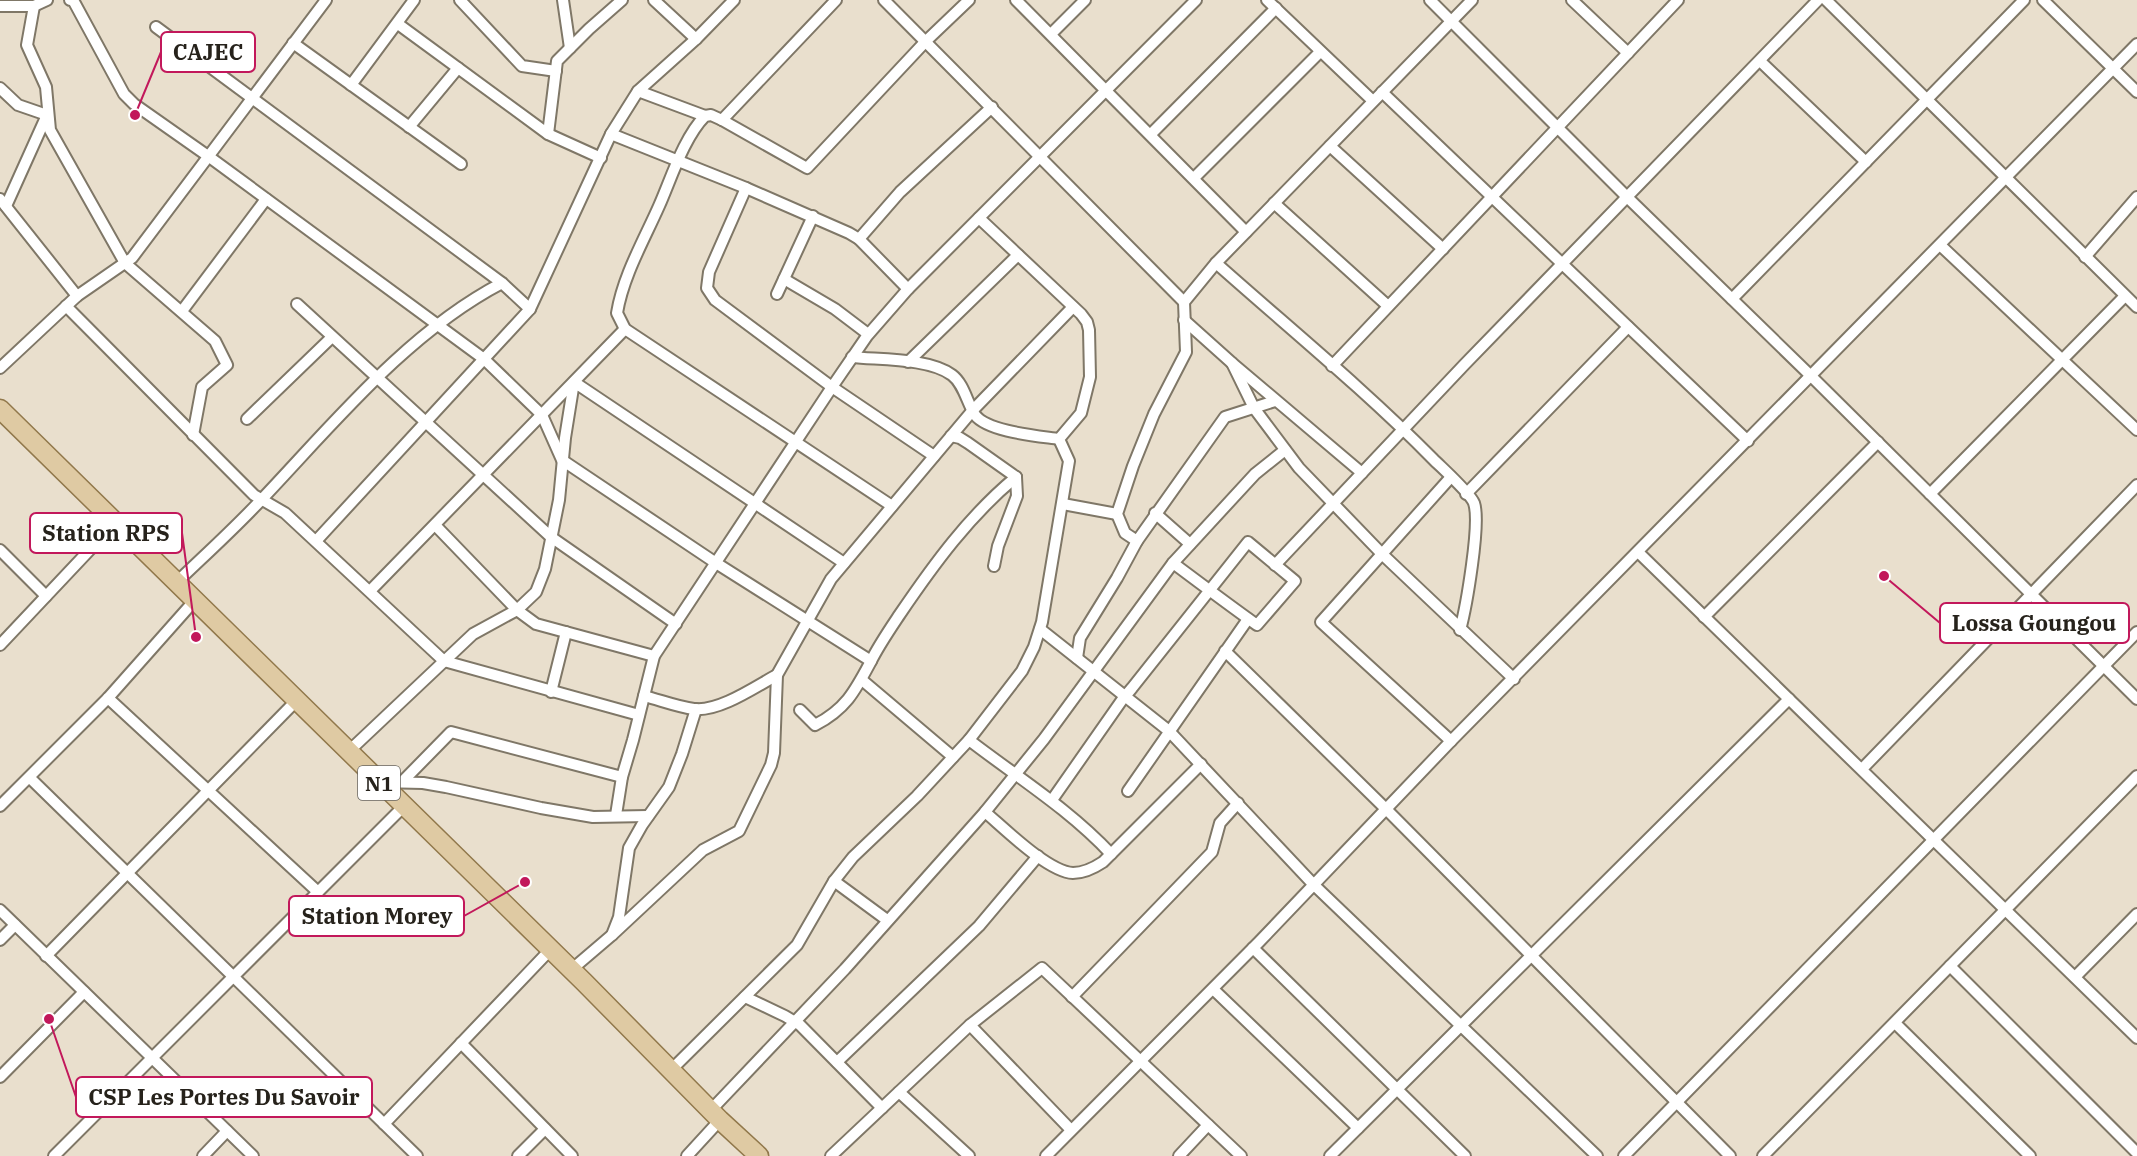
<svg xmlns="http://www.w3.org/2000/svg" width="2137" height="1156" font-family="'IBM Plex Serif',serif">
<rect width="100%" height="100%" fill="#e9dfcd"/>
<g fill="none" stroke-linecap="round" stroke-linejoin="round">
<defs>
<g id="street">
<path d="M70,0h3l51,94 10,10 74,52 276,203 58,56 20,45 154,103 155,98"/>
<path d="M460,0l62,66 34,5"/>
<path d="M563,0l7,48"/>
<path d="M654,0l42,39"/>
<path d="M884,0l300,302"/>
<path d="M1016,0l230,232"/>
<path d="M1267,0l106,101"/>
<path d="M1430,0l197,197 184,179 326,323"/>
<path d="M1572,0l56,53"/>
<path d="M1826,0l311,307"/>
<path d="M2043,0l94,92"/>
<path d="M0,6h34l13,-6"/>
<path d="M34,6l-7,39 19,42 4,43 75,133 90,78 12,24 -25,22 -9,48"/>
<path d="M398,24l150,110 53,24"/>
<path d="M156,27l346,256 28,26"/>
<path d="M1051,34l34,-34"/>
<path d="M293,43l168,121"/>
<path d="M1760,61l106,101"/>
<path d="M351,85l63,-85"/>
<path d="M0,88l18,17 29,10 -41,91"/>
<path d="M638,91l67,25"/>
<path d="M1382,92l366,349"/>
<path d="M722,120l114,-120"/>
<path d="M409,127l49,-59"/>
<path d="M548,134l9,-73 32,-32 33,-29"/>
<path d="M611,134l135,54 103,45 10,6 49,50"/>
<path d="M1151,134l125,-126"/>
<path d="M1330,146l113,103"/>
<path d="M1194,178l126,-126"/>
<path d="M746,188l-37,84 -2,16 8,12 117,87 102,69"/>
<path d="M0,199l77,97"/>
<path d="M1274,203l114,103"/>
<path d="M859,239l41,-47 92,-85"/>
<path d="M1940,245l197,185"/>
<path d="M2085,257l52,-60"/>
<path d="M1216,263c73,65 149,127 217,196 9,9 37,34 41,44 7,20 -8,105 -14,127"/>
<path d="M784,279l51,30 33,25"/>
<path d="M777,294l36,-78"/>
<path d="M1732,299l292,-299"/>
<path d="M297,304l254,233 125,87"/>
<path d="M66,306l188,189 31,18 159,148 195,54"/>
<path d="M182,311l84,-112"/>
<path d="M1184,320l48,43 130,110"/>
<path d="M852,357c28,3 77,1 100,18 12,9 15,28 23,40 13,17 64,21 84,24"/>
<path d="M908,362l110,-107"/>
<path d="M1232,363l22,45 45,60 83,86 132,125"/>
<path d="M1332,366l346,-366"/>
<path d="M0,368l77,-72 55,-38 194,-258"/>
<path d="M247,419l85,-82"/>
<path d="M951,436l9,2 8,5 48,34"/>
<path d="M1451,477l-130,145 130,119"/>
<path d="M1466,494l162,-167"/>
<path d="M1930,494l195,-198"/>
<path d="M1063,504l54,10"/>
<path d="M892,506l-267,-177 -8,-16c6,-37 27,-73 42,-107 12,-27 25,-69 46,-90l6,-1 11,5 85,48 119,-127 43,-41"/>
<path d="M1155,513l35,31"/>
<path d="M435,525l82,85 19,14 118,32"/>
<path d="M316,541l214,-232 81,-175 27,-43 58,-52 38,-39"/>
<path d="M1137,541l-12,-8 -8,-19 16,-48 21,-52 32,-62 -2,-50 32,-39 256,-263"/>
<path d="M0,550l46,46"/>
<path d="M1639,553l498,485"/>
<path d="M1275,565l189,-200 354,-365"/>
<path d="M994,566l4,-20 19,-50 -1,-19"/>
<path d="M177,582c28,-27 58,-54 85,-83 72,-76 146,-167 240,-216"/>
<path d="M370,591l255,-262"/>
<path d="M1704,617l174,-175"/>
<path d="M1040,629l129,102 145,154 283,271"/>
<path d="M0,645l115,-122"/>
<path d="M1225,651l162,159 343,346"/>
<path d="M1077,658l3,-20 37,-60 20,-37 88,-124 50,-16"/>
<path d="M862,680l91,77"/>
<path d="M551,692l15,-60"/>
<path d="M644,696c16,4 34,11 50,13 25,3 61,-22 83,-34"/>
<path d="M108,698l210,194"/>
<path d="M800,710l15,15c31,-16 40,-34 56,-64 8,-16 19,-32 29,-47 34,-50 69,-98 116,-137"/>
<path d="M969,740c48,37 100,69 142,114"/>
<path d="M348,752l125,-118 44,-24 19,-18 9,-23 14,-69 6,-62 9,-56 270,181"/>
<path d="M1862,769l275,-284"/>
<path d="M30,778l387,378"/>
<path d="M379,782l44,1 23,4 95,21 52,9 55,-1"/>
<path d="M402,782l49,-50 171,45"/>
<path d="M1128,791l120,-172"/>
<path d="M1052,800l70,-100 10,-12 116,-146 47,39 -38,44c-28,-20 -56,-41 -84,-62"/>
<path d="M0,806l108,-108 87,-98"/>
<path d="M985,812c19,16 63,60 88,61 11,0 21,-5 30,-11l98,-98"/>
<path d="M616,815l6,-38 11,-37 21,-84 178,-269 35,-51 41,-47 288,-289"/>
<path d="M834,881l53,39"/>
<path d="M0,910l253,246"/>
<path d="M612,935l91,-85 36,-19 32,-66 3,-12 3,-78 54,-96 142,-169 100,-103"/>
<path d="M0,940l15,-15"/>
<path d="M1253,948l212,208"/>
<path d="M46,956l250,-255"/>
<path d="M1950,966l187,187"/>
<path d="M571,970l41,-35 7,-18 10,-69 13,-23 27,-38 13,-33 14,-45"/>
<path d="M2075,977l62,-63"/>
<path d="M1213,989l145,139"/>
<path d="M745,997l40,19 15,9 82,83"/>
<path d="M1072,997l140,-145 8,-29 18,-20"/>
<path d="M1895,1023l135,133"/>
<path d="M970,1025l101,105"/>
<path d="M461,1043l111,113"/>
<path d="M837,1062l142,-136 59,-70"/>
<path d="M671,1070l126,-125 37,-64 19,-24 64,-61 52,-56 53,-69 12,-24 8,-25 27,-161 -10,-22 22,-26 9,-36 -1,-47 -2,-8 -6,-8 -102,-96"/>
<path d="M0,1077l84,-85"/>
<path d="M899,1092l70,64"/>
<path d="M711,1110l134,-141 140,-157 59,-73 129,-176 82,-89 30,-24"/>
<path d="M384,1124l166,-174"/>
<path d="M54,1156l350,-350"/>
<path d="M203,1156l24,-25"/>
<path d="M518,1156l27,-27"/>
<path d="M687,1156l33,-36"/>
<path d="M831,1156l139,-131 72,-57 199,188"/>
<path d="M1046,1156l213,-214 192,-201 686,-697"/>
<path d="M1179,1156l29,-31"/>
<path d="M1330,1156l459,-457"/>
<path d="M1624,1156l513,-524"/>
<path d="M1763,1156l374,-380"/>
</g>
<path id="primary" d="M0,409l584,573 136,138 39,36"/>
</defs>
<!-- street casing -->
<use href="#street" stroke="#7f7767" stroke-width="14"/>
<!-- primary casing -->
<use href="#primary" stroke="#91784b" stroke-width="21"/>
<!-- street -->
<use href="#street" stroke="#fff" stroke-width="10"/>
<!-- primary -->
<use href="#primary" stroke="#dfcaa3" stroke-width="18"/>
</g>
<g text-anchor="middle" dominant-baseline="central" stroke-width="4.5" stroke-linejoin="round" paint-order="stroke">
<!-- shield labels -->
<rect fill="#fff" stroke="#67645f" stroke-width="1.5" x="358" y="766" width="42" height="34" rx="4.5"/>
<g font-size="20" font-weight="bold" fill="#26221b">
<text x="379" y="783">N1</text>
</g>
</g>
<!-- callouts -->
<path fill="none" stroke="#c2185b" stroke-width="2" d="M135 115L161 52M196 637L182 533M1884 576L1940 623M525 882L464 916M49 1019L76 1097"/>
<g fill="#c2185b" stroke="#fff" stroke-width="2">
<circle cx="135" cy="115" r="6"/>
<circle cx="196" cy="637" r="6"/>
<circle cx="1884" cy="576" r="6"/>
<circle cx="525" cy="882" r="6"/>
<circle cx="49" cy="1019" r="6"/>
</g>
<g fill="#fff" stroke="#c2185b" stroke-width="2">
<rect x="161" y="32" width="94" height="40" rx="6"/>
<rect x="30" y="513" width="152" height="40" rx="6"/>
<rect x="1940" y="603" width="189" height="40" rx="6"/>
<rect x="289" y="896" width="175" height="40" rx="6"/>
<rect x="76" y="1077" width="296" height="40" rx="6"/>
</g>
<g font-size="22" text-anchor="middle" font-weight="bold" fill="#26221b">
<text x="208" y="60">CAJEC</text>
<text x="106" y="541">Station RPS</text>
<text x="2034" y="631">Lossa Goungou</text>
<text x="377" y="924">Station Morey</text>
<text x="224" y="1105">CSP Les Portes Du Savoir</text>
</g>
</svg>
